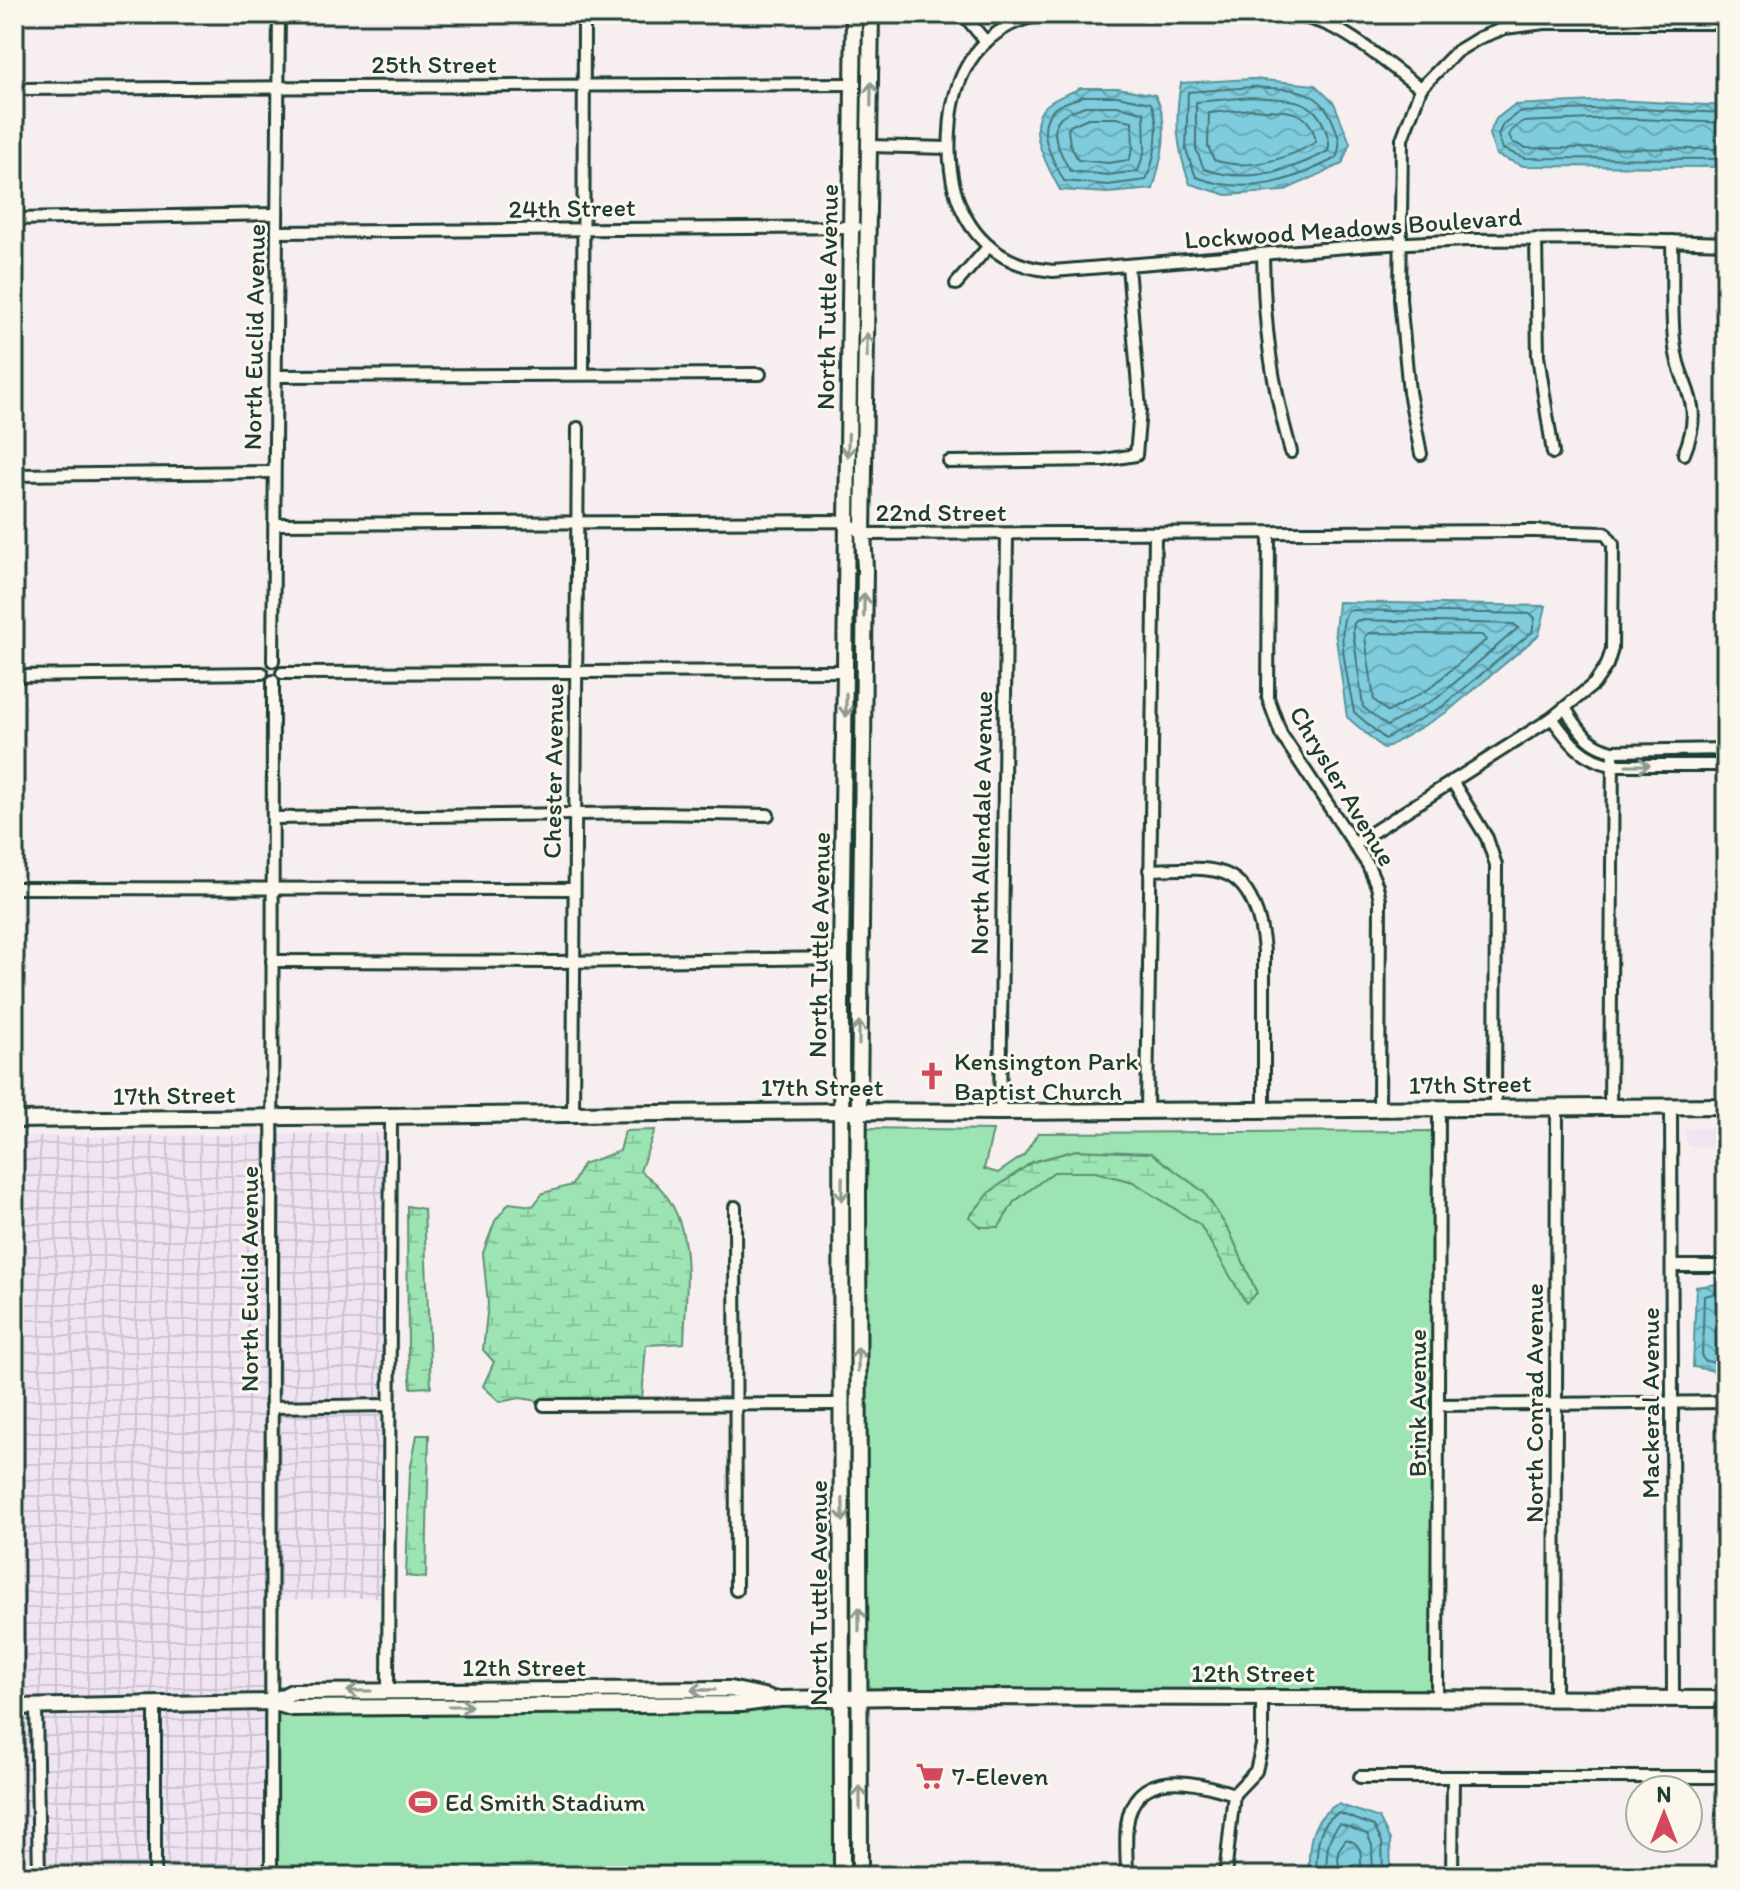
<svg xmlns="http://www.w3.org/2000/svg" width="1740" height="1890" font-family="Itim,sans-serif">
<defs>
<pattern id="industrial-grid" width="8" height="8" patternUnits="userSpaceOnUse" patternTransform="scale(2)"><rect width="8" height="8" fill="#f0e4f3"/><path d="M0 4h8M4 0v8" fill="none" stroke="#cdc4d1"/></pattern>
<pattern id="wetland-marsh" width="20" height="14" patternUnits="userSpaceOnUse" patternTransform="scale(2)"><rect width="20" height="14" fill="#9ce4b3"/><path d="M1 5h8M5 5V1M11 12h8M15 12V8" fill="none" stroke="#86c49b"/></pattern>
<pattern id="water-waves" width="16" height="10" patternUnits="userSpaceOnUse" patternTransform="scale(2)"><rect width="16" height="10" fill="#7eccdd"/><path d="M0 5q4-4 8 0t8 0" fill="none" stroke="#67a7b4"/></pattern>
</defs>
<rect width="100%" height="100%" fill="#f6eeef"/>
<filter id="ink" filterUnits="userSpaceOnUse"><feTurbulence type="fractalNoise" baseFrequency=".0125" numOctaves="2"/><feDisplacementMap in="SourceGraphic" scale="16" xChannelSelector="R" yChannelSelector="G"/><feConvolveMatrix kernelMatrix="1 2 1 2 8 2 1 2 1" color-interpolation-filters="sRGB"/></filter>
<g filter="url(#ink)">
<!-- built -->
<path fill="#f0e4f3" d="M1726,1128v20l-38,-2 -5,-17z"/>
<!-- industrial -->
<g fill="url(#industrial-grid)">
<path d="M14,997h9l1,101h-10z"/>
<path d="M386,1133l-2,266 -108,2v-267z"/>
<path d="M266,1135v562l-252,5v-565z"/>
<path d="M384,1411l-1,186 -107,3v-188z"/>
<path d="M266,1708v168h-106v-165z"/>
<path d="M150,1711v165h-106l-3,-164z"/>
<path d="M14,1713h17l3,163h-20z"/>
</g>
<!-- wetland -->
<g fill="url(#wetland-marsh)" stroke="#5e9074" stroke-width="2">
<path d="M655,1130l-15,41c60,38 46,111 44,172l-38,2 -4,54 -103,2 -19,-3 -20,4 -17,-16 11,-24 -11,-12 5,-46 -5,-51 12,-32 14,-18 24,3 10,-13 29,-8 11,-21 37,-13 5,-20z"/>
<path d="M1076,1150l75,3 53,39 26,40 27,61 -11,11 -46,-79 -67,-43 -38,-10h-41l-40,30 -15,25h-18l-12,-10 22,-26 41,-29z"/>
<path d="M407,1206l17,3 7,178 -20,1 -3,-36z"/>
<path d="M417,1435h12l-3,143 -20,-2 4,-105z"/>
</g>
<!-- park -->
<g fill="#9ce4b3" stroke="#5e9074" stroke-width="2" fill-rule="evenodd">
<path d="M864,1128l129,2 -9,39 14,4 26,-18 14,-22 396,-2 -2,561h-567zM1076,1150l75,3 53,39 26,40 27,61 -11,10 -46,-78 -67,-43 -38,-10h-41l-40,30 -15,25h-18l-12,-10 22,-26 41,-29z"/>
<path d="M836,1704l-1,172h-557l-2,-167z"/>
</g>
<!-- water -->
<g fill="url(#water-waves)" stroke="#589399" stroke-width="2">
<path d="M1252,79l63,6 19,18 16,40 -8,21 -59,27 -56,4 -37,-11c-13,-35 -16,-63 -9,-101z"/>
<path d="M1081,88h37l37,7c16,29 7,63 -2,94l-45,4 -48,-3c-12,-23 -40,-69 -9,-88 9,-6 20,-9 30,-14z"/>
<path d="M1615,100l111,6v61l-203,-1 -27,-11 -7,-21 7,-15 18,-14z"/>
<path d="M1338,602l208,4 -7,29 -92,77 -63,37 -37,-32 -12,-86z"/>
<path d="M1726,1283v90l-33,-6 3,-80z"/>
<path d="M1338,1804l41,14 11,22 1,36h-82c-1,-29 0,-57 29,-72z"/>
</g>
<g fill="none" stroke-linecap="round" stroke-linejoin="round">
<!-- shore -->
<g stroke="#457678" stroke-width="2">
<path d="M1252,87c35,3 66,-3 81,35 6,15 9,21 3,36 -46,24 -89,38 -140,19l-10,-27 2,-58z"/>
<path d="M1083,96h34l34,7c11,22 4,56 -5,77l-38,5 -44,-4c-10,-19 -31,-52 -10,-72 6,-6 21,-9 29,-13z"/>
<path d="M1251,97c30,3 60,-3 73,29 3,9 7,15 4,25 -39,21 -81,33 -124,18l-8,-20v-47z"/>
<path d="M1085,106h32l27,6 1,38 -7,21 -30,4 -38,-4c-7,-14 -24,-40 -9,-54 5,-5 17,-8 24,-11z"/>
<path d="M1251,109c31,3 59,-4 65,33 -30,18 -69,29 -102,18l-6,-14 1,-33z"/>
<path d="M1726,113l-111,-5 -96,4 -16,12 -5,11 5,14 22,9 201,1"/>
<path d="M1088,118h28l16,3 1,27 -4,12 -21,3 -30,-3 -8,-16 -2,-14 2,-4z"/>
<path d="M1726,123l-111,-5 -93,4 -11,9 -2,4 3,7 14,6 200,1"/>
<path d="M1348,610l183,4 4,4 -3,14 -89,74 -58,33 -31,-27c-4,-24 -20,-83 -6,-102z"/>
<path d="M1358,620l156,4 4,4 -81,70 -50,28 -24,-19 -10,-76 1,-8z"/>
<path d="M1369,633l113,2 4,5 -56,48 -42,24 -14,-12 -9,-63z"/>
<path d="M1726,1291l-22,5 -2,61 3,4 21,3"/>
<path d="M1316,1876c1,-22 -1,-53 23,-63l35,13 8,16 1,34"/>
<path d="M1326,1876c1,-19 -1,-38 14,-52l27,10 5,11 1,31"/>
<path d="M1339,1876l-1,-25 8,-12c20,6 14,19 15,37"/>
</g>
<defs>
<g id="street">
<path d="M963,14l23,28"/>
<path d="M1149,14c-41,0 -102,-8 -139,11 -42,22 -58,62 -60,106 -5,71 25,133 103,140l318,-26 96,-5 135,-1 124,4"/>
<path d="M1278,14c63,2 95,42 143,74"/>
<path d="M14,89l840,-5"/>
<path d="M869,146l80,2"/>
<path d="M14,219l263,-5"/>
<path d="M278,232l578,-5"/>
<path d="M1536,239l2,117 15,97"/>
<path d="M1672,241c1,33 -1,67 2,99 4,49 33,58 10,114"/>
<path d="M1263,254c1,74 8,126 28,198"/>
<path d="M956,284l33,-38"/>
<path d="M583,373l1,-359"/>
<path d="M276,376l484,-2"/>
<path d="M1421,454l-12,-62 -9,-93 2,-160 19,-51 35,-36 23,-14 26,-10 40,-5h181"/>
<path d="M949,462l155,-2 32,-5 4,-45 -12,-144"/>
<path d="M14,475l260,-3"/>
<path d="M275,524l571,-3 17,13 672,-3 70,2 8,11 -1,105 -5,16 -13,19 -42,34 -198,126"/>
<path d="M1269,534l-1,164 13,36 87,131 9,21 3,14 -1,210"/>
<path d="M273,661l6,-647"/>
<path d="M282,673l564,-2"/>
<path d="M14,676l248,-3"/>
<path d="M1565,708c14,21 22,37 48,43l113,-2"/>
<path d="M1552,718c17,24 31,42 61,47h113"/>
<path d="M1452,781l35,57 9,27 -1,243"/>
<path d="M273,818l376,-5 119,2"/>
<path d="M1149,870c23,0 50,-4 71,2 32,8 42,51 44,79v159"/>
<path d="M14,888l560,1"/>
<path d="M272,961l284,1 285,-4"/>
<path d="M1610,1107l3,-356"/>
<path d="M1671,1107l2,591"/>
<path d="M1147,1111l8,-577"/>
<path d="M1000,1112l7,-577"/>
<path d="M573,1114l5,-686"/>
<path d="M735,1207l1,383"/>
<path d="M1673,1266h53"/>
<path d="M544,1405l297,-1"/>
<path d="M1439,1405l287,-3"/>
<path d="M271,1407l118,-2"/>
<path d="M388,1691l3,-575"/>
<path d="M1437,1698l2,-589"/>
<path d="M1555,1698l2,-590"/>
<path d="M155,1705v171"/>
<path d="M36,1707l3,169"/>
<path d="M1360,1777h366"/>
<path d="M271,1876l2,-1195"/>
<path d="M1127,1876c0,-16 -2,-34 0,-51 7,-59 68,-44 107,-31"/>
<path d="M1225,1876l9,-82 22,-23 6,-26v-49"/>
<path d="M1452,1876l1,-99"/>
</g>
<g id="secondary">
<path d="M14,1120l828,-9 158,1 726,-6"/>
<path d="M271,1702l21,-10 438,-3 38,8"/>
<path d="M14,1707l257,-5 21,6 450,-4 38,-5 118,-2 828,2"/>
<path d="M842,1876l-1,-918 13,-944"/>
<path d="M860,1876l-2,-683 7,-625 -2,-34 8,-520"/>
</g>
</defs>
<!-- street casing -->
<use href="#street" stroke="#1f3d34" stroke-width="16"/>
<!-- secondary casing -->
<use href="#secondary" stroke="#1f3d34" stroke-width="20"/>
<!-- street -->
<use href="#street" stroke="#fbf7ec" stroke-width="10"/>
<!-- secondary -->
<use href="#secondary" stroke="#fbf7ec" stroke-width="14"/>
</g>
<!-- one-way arrows -->
<defs><path id="oneway-shaft" d="M-6 0H5M1.5-3L5.5 0L1.5 3" fill="none" stroke-width="1.6" stroke-linecap="round" stroke-linejoin="round" transform="scale(2)"/></defs>
<g stroke="#8d9a90">
<use href="#oneway-shaft" transform="translate(871 94) rotate(-89)"/>
<use href="#oneway-shaft" transform="translate(867 345) rotate(-90)"/>
<use href="#oneway-shaft" transform="translate(848 445) rotate(92)"/>
<use href="#oneway-shaft" transform="translate(864 605) rotate(-89)"/>
<use href="#oneway-shaft" transform="translate(846 705) rotate(90)"/>
<use href="#oneway-shaft" transform="translate(1638 765)"/>
<use href="#oneway-shaft" transform="translate(859 1033) rotate(-90)"/>
<use href="#oneway-shaft" transform="translate(842 1189) rotate(91)"/>
<use href="#oneway-shaft" transform="translate(858 1359) rotate(-90)"/>
<use href="#oneway-shaft" transform="translate(843 1510) rotate(89)"/>
<use href="#oneway-shaft" transform="translate(859 1619) rotate(-90)"/>
<use href="#oneway-shaft" transform="translate(703 1690) rotate(179)"/>
<use href="#oneway-shaft" transform="translate(359 1691) rotate(180)"/>
<use href="#oneway-shaft" transform="translate(460 1706)"/>
<use href="#oneway-shaft" transform="translate(860 1798) rotate(-90)"/>
</g>
</g>
<!-- icons -->
<defs>
<symbol id="church-bare" viewBox="-9 -9 18 18"><path d="M-1.2-6h2.4v3.5h3.3v2.4h-3.3V6h-2.4V-.1h-3.3v-2.4h3.3Z" fill="#d1495b" stroke="#fbf7ec" stroke-width="2.5" paint-order="stroke"/></symbol>
<symbol id="supermarket-bare" viewBox="-9 -9 18 18"><path d="M-6-5.5h2.5l.6 2H6L4.5 2H-2.5L-4.4-4H-6ZM-1.5 3.2a1.3 1.3 0 1 0 .1 0ZM3 3.2a1.3 1.3 0 1 0 .1 0Z" fill="#d1495b" stroke="#fbf7ec" stroke-width="2.5" paint-order="stroke"/></symbol>
<symbol id="stadium-bare" viewBox="-9 -9 18 18"><path d="M0-5a6.5 5 0 1 0 0 10a6.5 5 0 1 0 0-10ZM-3.5-1.8h7v3.6h-7Z" fill="#d1495b" stroke="#fbf7ec" stroke-width="2.5" paint-order="stroke"/></symbol>
</defs>
<g fill-rule="evenodd">
<use href="#church-bare" x="912" y="1056" width="40" height="40"/>
<use href="#supermarket-bare" x="910" y="1756" width="40" height="40"/>
<use href="#stadium-bare" x="403" y="1782" width="40" height="40"/>
</g>
<g text-anchor="middle" dominant-baseline="central" stroke-width="6" stroke-linejoin="round" paint-order="stroke">
<!-- street labels -->
<g font-size="26" fill="#1f3d34" stroke="#fbf7ec">
<text x="434" y="64">25th Street</text>
<text transform="translate(572 208) rotate(-1)">24th Street</text>
<text transform="translate(1353 228) rotate(-4)">Lockwood Meadows Boulevard</text>
<text transform="translate(827 297) rotate(-89)">North Tuttle Avenue</text>
<text transform="translate(254 337) rotate(-89)">North Euclid Avenue</text>
<text x="941" y="512">22nd Street</text>
<text transform="translate(553 771) rotate(-89)">Chester Avenue</text>
<text transform="translate(1343 786) rotate(59)">Chrysler Avenue</text>
<text transform="translate(981 823) rotate(-89)">North Allendale Avenue</text>
<text transform="translate(819 945) rotate(-89)">North Tuttle Avenue</text>
<text transform="translate(1470 1084) rotate(-1)">17th Street</text>
<text x="822" y="1087">17th Street</text>
<text transform="translate(174 1095) rotate(-1)">17th Street</text>
<text transform="translate(249 1279) rotate(-90)">North Euclid Avenue</text>
<text transform="translate(1417 1403) rotate(-90)">Brink Avenue</text>
<text transform="translate(1534 1403) rotate(-90)">North Conrad Avenue</text>
<text transform="translate(1650 1403) rotate(-90)">Mackeral Avenue</text>
<text transform="translate(818 1593) rotate(-90)">North Tuttle Avenue</text>
<text x="524" y="1667">12th Street</text>
<text x="1253" y="1673">12th Street</text>
</g>
<!-- poi labels -->
<g font-size="26" fill="#1f3d34" stroke="#fbf7ec" text-anchor="start">
<text x="954" y="1061">Kensington Park<tspan x="954" dy="30">Baptist Church</tspan></text>
<text x="952" y="1776">7-Eleven</text>
<text x="445" y="1802">Ed Smith Stadium</text>
</g>
</g>
<!-- margin -->
<rect width="1740" height="1890" fill="none" stroke="#fbf7ec" stroke-width="48"/>
<rect x="24" y="24" width="1692" height="1842" fill="none" stroke="#1f3d34" stroke-width="3" filter="url(#ink)"/>
<!-- north arrow -->
<g transform="translate(1664 1814)"><circle r="38" fill="#fbf7ec" stroke="#a3ada2" stroke-width="2"/>
<path d="M0-6L14 30L0 20L-14 30Z" fill="#d1495b"/>
<text y="-12" font-size="22" font-weight="bold" text-anchor="middle" fill="#1f3d34">N</text>
</g>
</svg>
